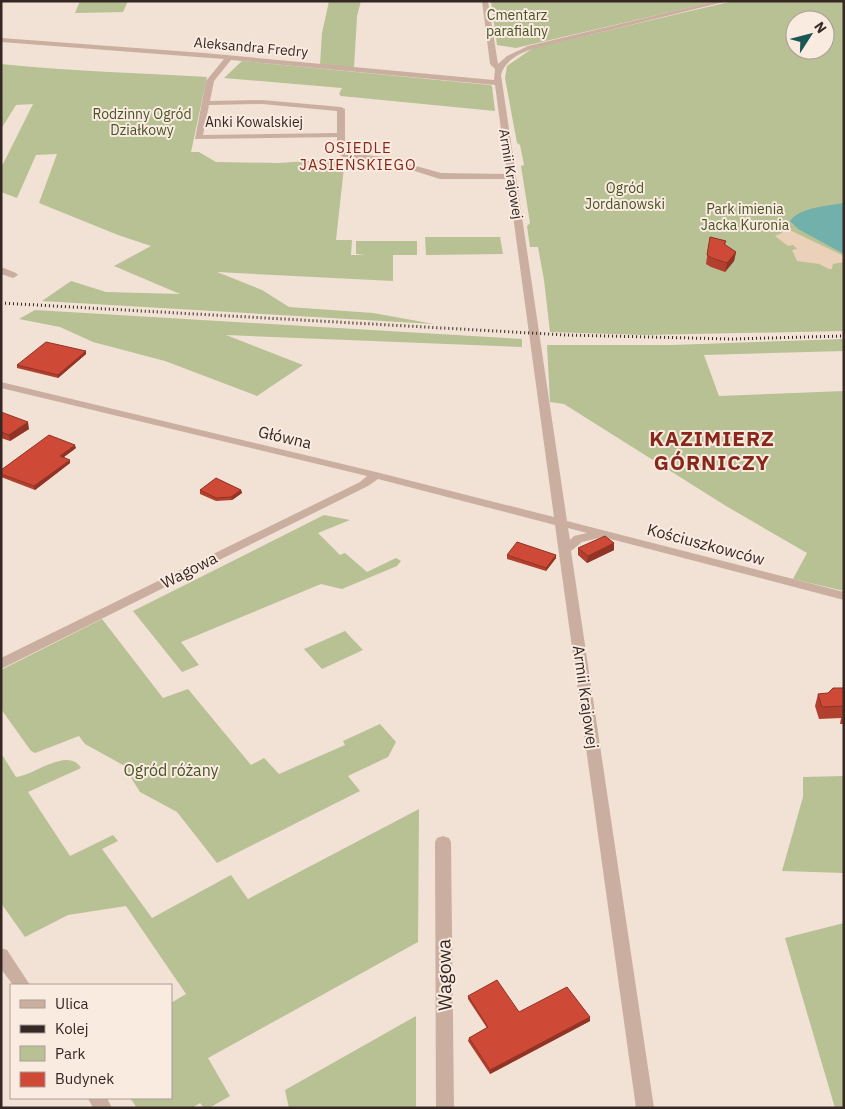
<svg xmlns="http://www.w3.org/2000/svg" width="845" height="1109" font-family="'IBM Plex Sans',sans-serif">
<rect width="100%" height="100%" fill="#f2e1d5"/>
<!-- green -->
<g fill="#b7c194" fill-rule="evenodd">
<path d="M80,1h48l-5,11 -48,1z"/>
<path d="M329,1h32l-4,15 -3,52 -34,-3 2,-32z"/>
<path d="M491,1h226l-201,47 -19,-3z"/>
<path d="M733,1h111v330l-200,4 -94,-3 -6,-52 -6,-33h-8l-3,-21 3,-3 -9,-57 3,-1 -4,-20 -3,-2 -12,-65 2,-12 26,-18zM795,20h30v30h-30z"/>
<path d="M242,61l248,24 2,1 3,25 -154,-15 -2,-2 3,-6 -118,-10z"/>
<path d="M1,64c69,7 137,9 206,13l-16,75h8l17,10 63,1 42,-3 17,-3 7,1 -9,82h16l-1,15h14l-9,-1v-13h61v14h-24v26l-176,-9 45,18 27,17 84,6 61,11 -392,-23 29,-20 35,11 74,2 -66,-28 37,-20 -33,-11 -79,-32 18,-49 -21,1 -19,43 -16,-6v-24l32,-64 -17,1 -15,24z"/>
<path d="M425,237h75l3,17 -77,1z"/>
<path d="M35,310l487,29v8l-296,-12 77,30 -46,31 -92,-35 -72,-19 -33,-15 -41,-8z"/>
<path d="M844,339v12l-140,4 15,41 125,-5v200l-51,-12 14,-26 -81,-47 -162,-102 -14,-2 -3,-57h125z"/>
<path d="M324,515l26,5 -32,13 22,22 5,-2 22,19 29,-14 5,3 -4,5 -55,23 -21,-5 -140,58 18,23 -17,7 -49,-61z"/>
<path d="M102,619l61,79 25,-9 63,76 13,-7 15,16 66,-29 -2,-4 37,-17 16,18 -8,15 -40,19 12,15 -143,72 -40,-51 -37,-20 -17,-27 -38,-21 -6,-8 -44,17 -4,-2 -30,-42v-39z"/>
<path d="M345,631l18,19 -41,19 -18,-20z"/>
<path d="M1,753l15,24c17,-1 52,-31 65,-9l-53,24 42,64 43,-21 5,6 -16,8 50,69 79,-43 17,24 171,-90 -1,133 -210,116 22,38 -21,12h-5l-4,-5 -8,5h-55l-7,-10h41v-95l15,-9 -60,-88 -58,9 -43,22 -24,-34z"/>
<path d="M844,776v97l-62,-2 21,-74v-20z"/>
<path d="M844,923v185h-9l-50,-170z"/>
<path d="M416,1016v92h-127l-4,-18z"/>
</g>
<!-- plaza -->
<path fill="#ebd0ba" d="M775,223l69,33v6l-11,2 -1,5h-3l-10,-5 -22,-3 -5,-11 5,-1 -4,-4 -5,1 -13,-10 7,-3 1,-3z"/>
<!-- water -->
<path fill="#72b0ac" d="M844,203v51l-46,-25 -8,-8c10,-14 38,-15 54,-18z"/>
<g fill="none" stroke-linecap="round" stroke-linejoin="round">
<!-- minor -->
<g fill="#caafa1" fill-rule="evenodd">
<path d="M482,1h6l10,63 9,-8 21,-10 188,-45h12l-196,48c-13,5 -27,11 -31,26l66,446 277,71v8l-241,-63 -21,5 -11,9 83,557h-18l-81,-583 -177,-46 -10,7 -367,183v-11l359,-176 7,-6 -366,-88v-6l375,90 178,45 -46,-338h-68l-57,-18 -40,-4 -6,-4v-16l-142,2 11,-58 18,-22 -223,-17v-4l203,15 290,27 1,-11 -5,-5zM231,60l264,25 12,89 -66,-1 -57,-16 -39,-4v-44l-4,-2 -79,-7 -52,1 4,-20zM262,104l75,7v22l-134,2 6,-30zM568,528l19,5 -13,3 -4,4z"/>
<path d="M1,267l15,6 2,2 -5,3 -12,-4z"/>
<path d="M443,836l6,2 2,4 3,266h-18l-1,-266 2,-4z"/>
<path d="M1,948l6,2 23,35h-17l-12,-16z"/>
<path d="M88,1098h19l5,10h-19z"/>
</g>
<!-- rail -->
<path stroke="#342724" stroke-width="3" stroke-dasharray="1 3" stroke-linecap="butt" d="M1,303l565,32 166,4 112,-3"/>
</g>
<!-- wall -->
<g fill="#b1402f">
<path d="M710,237l16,4 -1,4 11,7 -2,9 -9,11 -14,-5 -5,-3z"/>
<path d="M86,351v3l-28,24 -41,-10v-3z"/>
<path d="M1,412l28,17 -19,12 -9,-3z"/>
<path d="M76,448l-12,9 6,6 -35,27 -34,-13v-7z"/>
<path d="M200,490h41l1,3 -10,7 -16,1 -16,-7z"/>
<path d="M614,543v7l-27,13 -9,-8v-7z"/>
<path d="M507,555l49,3 -10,13 -39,-12z"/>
<path d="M844,688v36h-4l1,-6 -22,1 -4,-13 3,-12 10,-1z"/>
<path d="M468,996l51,16 71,5v4l-100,53 -22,-33 1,-3 18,-10 -19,-29z"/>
</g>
<!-- shaded-wall -->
<g fill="#903426">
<path d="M736,252l-2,9 -9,11 2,-9z"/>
<path d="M86,351v3l-28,24v-3z"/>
<path d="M28,422l1,7 -19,12 -1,-6z"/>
<path d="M75,445l1,3 -15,11 -1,-3z"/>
<path d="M70,460v3l-35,27 -1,-4z"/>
<path d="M241,490l1,3 -10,7 -1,-3z"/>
<path d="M614,543v7l-27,13 1,-7z"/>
<path d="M556,555v3l-10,13v-3z"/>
<path d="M590,1017v4l-100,53v-4z"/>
</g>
<!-- building -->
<g fill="#ce4a37" stroke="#903426">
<path d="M710,237l16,4 -2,3 12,8 -9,11 -15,-5 -5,-3z"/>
<path d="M46,342l40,9 -28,24 -41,-10z"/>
<path d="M1,412l27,10 -19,13 -8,-3z"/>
<path d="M49,435l26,10 -15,11 10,4 -36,26 -33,-12v-4z"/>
<path d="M216,478l25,12 -10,7 -15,1 -16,-8z"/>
<path d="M605,536l9,7 -26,13 -10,-8z"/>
<path d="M517,542l39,13 -10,13 -39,-13z"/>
<path d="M833,688h11v18l-22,1 -4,-13 10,-1z"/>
<path d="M497,980l22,32 48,-25 23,30 -100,53 -21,-32 19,-11 -20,-31z"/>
</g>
<g text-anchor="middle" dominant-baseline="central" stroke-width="4" stroke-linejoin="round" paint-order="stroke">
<!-- far-park labels -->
<g font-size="14" fill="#485326" stroke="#faebe1">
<text x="517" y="15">Cmentarz<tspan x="517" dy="16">parafialny</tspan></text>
<text x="142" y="114">Rodzinny Ogród<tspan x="142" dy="16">Działkowy</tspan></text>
<text x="625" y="188">Ogród<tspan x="625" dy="16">Jordanowski</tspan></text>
<text x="745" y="209">Park imienia<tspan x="745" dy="16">Jacka Kuronia</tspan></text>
</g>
<!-- far-street labels -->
<g font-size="14" fill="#342724" stroke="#faebe1">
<text transform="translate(251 47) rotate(5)">Aleksandra Fredry</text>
<text x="254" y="122">Anki Kowalskiej</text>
<text transform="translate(511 174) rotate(81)">Armii Krajowej</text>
</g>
<!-- far-neighbourhood labels -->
<g font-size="15" letter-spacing="1" fill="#872619" stroke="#faebe1">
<text x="358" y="147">OSIEDLE<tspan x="358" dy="17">JASIEŃSKIEGO</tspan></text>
</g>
<!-- street labels -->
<g font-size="16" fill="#342724" stroke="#faebe1">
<text transform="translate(285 437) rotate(13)">Główna</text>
<text transform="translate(706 544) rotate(15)">Kościuszkowców</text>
<text transform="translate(189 570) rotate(-27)">Wagowa</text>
<text transform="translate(586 697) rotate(82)">Armii Krajowej</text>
</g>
<!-- park labels -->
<g font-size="16" fill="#485326" stroke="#faebe1">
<text x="171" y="770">Ogród różany</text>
</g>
<!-- near-street labels -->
<g font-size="19" fill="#342724" stroke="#faebe1">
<text transform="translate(444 975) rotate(-91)">Wagowa</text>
</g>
<!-- district labels -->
<g font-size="21" font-weight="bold" letter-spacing="1" fill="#872619" stroke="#faebe1">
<text x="712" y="438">KAZIMIERZ<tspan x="712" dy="24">GÓRNICZY</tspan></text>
</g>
</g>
<!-- border -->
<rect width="845" height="1109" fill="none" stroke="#342724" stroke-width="5"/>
<!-- legend -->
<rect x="10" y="984" width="162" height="115" fill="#faebe1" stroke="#ab9d95"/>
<rect x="20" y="1000" width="25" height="8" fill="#caafa1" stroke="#ab9d95"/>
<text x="55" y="1009" font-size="15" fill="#342724">Ulica</text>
<rect x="20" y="1025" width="25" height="8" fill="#342724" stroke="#ab9d95"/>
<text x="55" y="1034" font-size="15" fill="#342724">Kolej</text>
<rect x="20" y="1046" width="25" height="15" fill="#b7c194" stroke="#ab9d95"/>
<text x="55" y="1059" font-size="15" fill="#342724">Park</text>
<rect x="20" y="1072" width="25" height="15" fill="#ce4a37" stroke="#ab9d95"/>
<text x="55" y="1084" font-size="15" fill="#342724">Budynek</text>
<!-- north arrow -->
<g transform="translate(810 35) rotate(54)"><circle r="24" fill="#faebe1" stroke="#ab9d95"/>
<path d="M0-4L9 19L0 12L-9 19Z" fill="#185754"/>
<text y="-8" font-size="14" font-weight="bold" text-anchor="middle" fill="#342724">N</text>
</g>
</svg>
